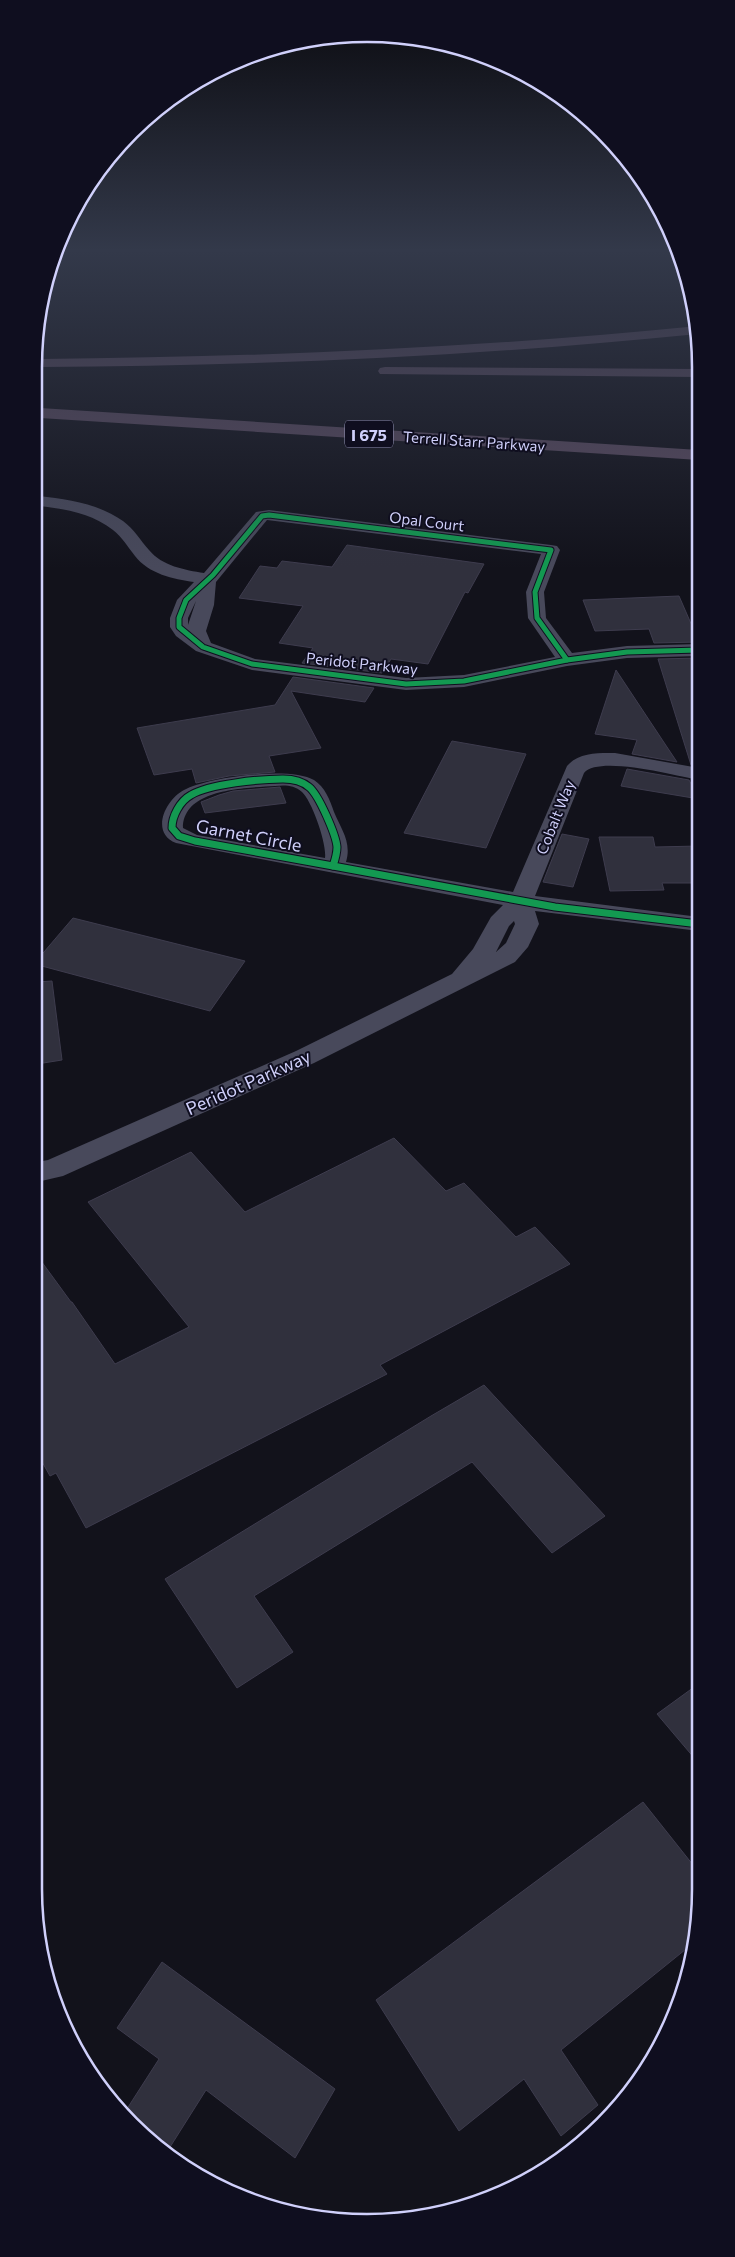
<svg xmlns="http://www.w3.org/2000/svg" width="735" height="2257" font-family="Commissioner,sans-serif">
<rect width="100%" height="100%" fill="#12121b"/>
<!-- building -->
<g fill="#30303d" stroke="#3e3c4e">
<path d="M347,545l137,19 -16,29 -3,-1 -37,72 -37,-5 -9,14 -80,-10 11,-15 -34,-5 24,-37 -64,-8 21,-32 17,2 5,-7 50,6z"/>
<path d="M679,596l20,46 -45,1 -5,-14 -54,2 -12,-31z"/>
<path d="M699,658v108l-8,-1 -33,-106z"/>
<path d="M616,670l49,74 12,18 -45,-8 5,-14 -42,-6z"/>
<path d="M293,677l81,11 -9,14 -74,-11 30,57 -52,8 6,16 -46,4 -33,7 -4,-14 -38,6 -17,-47 138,-23z"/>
<path d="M452,741l74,13 -40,94 -82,-15z"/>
<path d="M627,769l62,11 10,19 -78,-13z"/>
<path d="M280,787l6,16 -81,10 -4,-11 18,-7 14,-4z"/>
<path d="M562,834l27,5 -16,48 -30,-5z"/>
<path d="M599,837h54l2,10 44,-1v37h-37l2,7 -54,1z"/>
<path d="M73,918l172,43 -35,50 -172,-46v-6z"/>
<path d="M52,981l10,79 -25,4v-82z"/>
<path d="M394,1138l52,53 18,-8 52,54 19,-10 35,37 -190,101 7,9 -301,154 -30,-55 -6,3 -14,-25v-197l35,48h1l43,62 74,-37 -101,-125 103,-50 54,60z"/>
<path d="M484,1385l121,131 -53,37 -80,-91 -218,134 39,56 -56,36 -72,-109 266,-163z"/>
<path d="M701,1682v84l-44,-52z"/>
<path d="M643,1802l58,73 -5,66 -135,109 37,55 -37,31 -37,-57 -65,52 -83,-131z"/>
<path d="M162,1962l173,127 -40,69 -89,-68 -41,65 -42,-40 36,-56 -42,-31z"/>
</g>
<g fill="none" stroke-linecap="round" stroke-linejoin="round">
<!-- minor -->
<g fill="#48495b" fill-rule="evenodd">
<path d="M39,496c29,3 60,8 84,25 11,8 17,19 26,29 13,16 36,20 55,23l52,-61 13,-2 282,35 6,1 3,4 -16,42 2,26 26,35 55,-7 72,-2v12l-72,2 -60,8 -103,21 -58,3 -154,-20 -56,-19 -20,-15 -6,-9v-9l7,-18 17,-18c-21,-3 -45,-8 -59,-26 -7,-9 -13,-19 -22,-26 -22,-17 -48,-21 -74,-24zM267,520l274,34 -15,38 2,26 27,39 -91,18 -58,3 -151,-19 -44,-16 -5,-12 8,-26 2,-23zM196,601l-8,24v-7z"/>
<path d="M615,753l84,15v12c-23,-4 -100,-25 -115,-7l-49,123 164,21v14l-164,-20 4,13 -11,23 -13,15 -201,101 -251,113 -26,6v-20l11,-2 248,-109 156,-77 21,-25 18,-32 12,-12 -327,-62c-26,-10 -11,-43 8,-53 25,-13 106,-24 130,-10 11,7 16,20 20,32 7,17 18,30 12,50l167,30 54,-126c12,-14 31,-13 48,-13zM275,786c10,-1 19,-1 27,6 10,9 25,52 23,66l-128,-23 -14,-7c0,-40 63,-40 92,-42zM514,921l1,3 -9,19 -10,9 13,-26z"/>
</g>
<!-- motorway -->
<g fill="#594a5f" fill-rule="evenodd">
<path d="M698,326v8c-219,22 -438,32 -658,33v-8c220,-2 439,-11 658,-33z"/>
<path d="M385,367l313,2v8l-318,-3 -2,-3 2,-3z"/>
<path d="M40,408l659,42v10l-659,-42z"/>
</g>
<defs>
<g id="cycleway-far1">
<path d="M269,515l282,35 -16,42 2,26 30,42 -103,21 -58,3 -154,-20 -49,-17 -24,-20v-9l7,-18 27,-25 49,-59z"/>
<path d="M567,660l60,-8 72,-2"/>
</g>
<g id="cycleway">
<path d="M283,779c9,0 19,2 26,8 10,8 27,48 28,60 0,7 -2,13 -4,19l-138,-25 -16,-5 -7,-8c0,-12 8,-27 19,-33 18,-11 70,-16 92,-16z"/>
<path d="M333,866l222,41 144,17"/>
</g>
</defs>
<!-- cycleway-far1 casing -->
<use href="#cycleway-far1" stroke="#0f0e1f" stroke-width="7"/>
<!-- cycleway casing -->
<use href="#cycleway" stroke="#0f0e1f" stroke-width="9"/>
<!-- cycleway-far1 -->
<use href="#cycleway-far1" stroke="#139951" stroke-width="5"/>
<!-- cycleway -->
<use href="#cycleway" stroke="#139951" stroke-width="7"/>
</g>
<!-- sky -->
<linearGradient id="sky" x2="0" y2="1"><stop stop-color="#0a0a0f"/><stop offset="0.44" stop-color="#33394a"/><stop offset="1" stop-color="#33394a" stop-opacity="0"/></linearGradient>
<rect width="735" height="569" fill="url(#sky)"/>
<g text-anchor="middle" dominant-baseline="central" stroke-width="4" stroke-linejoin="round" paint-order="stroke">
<!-- far-street labels -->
<g font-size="15" fill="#d0d0fb" stroke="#0f0e1f">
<text transform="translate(474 441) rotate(4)">Terrell Starr Parkway</text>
<text transform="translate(427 521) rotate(7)">Opal Court</text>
<text transform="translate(362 663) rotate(6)">Peridot Parkway</text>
<text transform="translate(555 817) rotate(-68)">Cobalt Way</text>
</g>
<!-- shield labels -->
<rect fill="#0f0e1f" stroke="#9696b9" stroke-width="1" x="345" y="420.5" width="48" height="27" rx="4"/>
<g font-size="16" font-weight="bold" fill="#d0d0fb">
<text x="369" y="434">I 675</text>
</g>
<!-- street labels -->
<g font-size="18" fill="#d0d0fb" stroke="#0f0e1f">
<text transform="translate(249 835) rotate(11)">Garnet Circle</text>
<text transform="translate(248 1082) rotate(-24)">Peridot Parkway</text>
</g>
</g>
<!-- crop -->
<path d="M0 0H735V2257H0ZM367 42H367A325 325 0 0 1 692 367V1889A325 325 0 0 1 367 2214H367A325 325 0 0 1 42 1889V367A325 325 0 0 1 367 42Z" fill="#0f0e1f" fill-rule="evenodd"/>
<path fill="none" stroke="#d0d0fb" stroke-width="2.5" d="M367 42H367A325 325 0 0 1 692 367V1889A325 325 0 0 1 367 2214H367A325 325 0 0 1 42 1889V367A325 325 0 0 1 367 42Z"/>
</svg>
